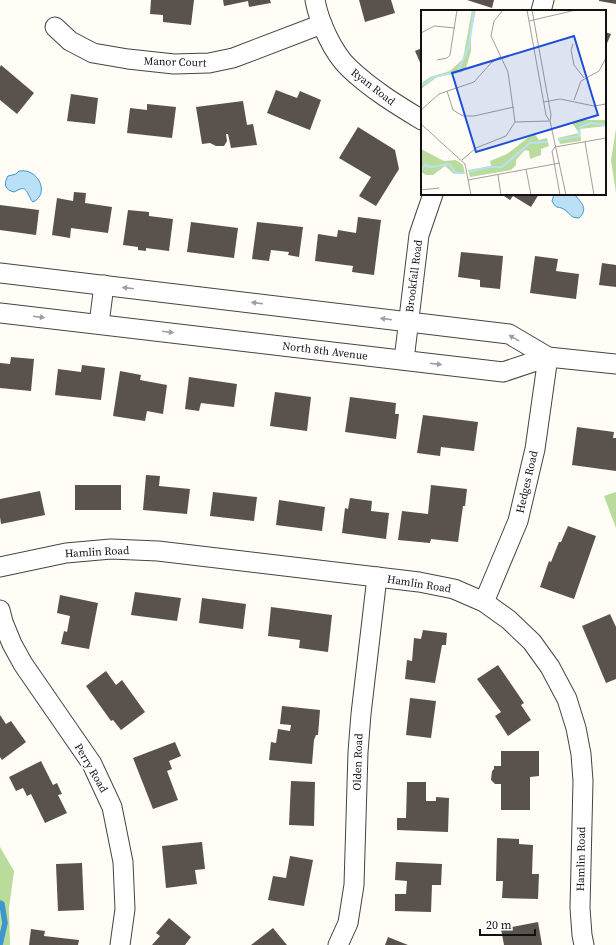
<svg xmlns="http://www.w3.org/2000/svg" width="616" height="945" font-family="'Source Serif 4',serif">
<rect width="100%" height="100%" fill="#fffdf5"/>
<!-- forest -->
<g fill="#b9dc9c">
<path d="M616,129v64l-5,-33z"/>
<path d="M616,492v36l-12,-32z"/>
<path d="M0,847l14,24 -5,37 1,37h-10z"/>
</g>
<!-- water -->
<g fill="#b9e0f7" stroke="#3f96cf">
<path d="M19,171c20,-3 31,23 14,31 -5,-4 -5,-16 -13,-13 -2,1 -4,2 -6,3 -9,-2 -11,-8 -6,-16l8,-2z"/>
<path d="M554,194h20c7,8 15,15 5,24 -9,0 -8,-4 -14,-8 -6,-5 -8,1 -13,-9z"/>
</g>
<g fill="none" stroke-linecap="round" stroke-linejoin="round">
<!-- stream -->
<path stroke="#3f96cf" stroke-width="5.5" d="M0,903l2,1 3,19 -5,22"/>
</g>
<!-- building -->
<g fill="#5a524d">
<path d="M151,0h43l-3,25 -28,-3v-7l-13,-1z"/>
<path d="M223,0h47l1,3 -22,4 -1,-6 -24,5z"/>
<path d="M359,0h32l4,13 -30,9z"/>
<path d="M467,0h27l-2,8z"/>
<path d="M599,0h17v4l-17,-3z"/>
<path d="M605,32l6,2 -6,14z"/>
<path d="M422,48v19l-7,-16z"/>
<path d="M1,65l33,28 -17,21 -17,-14v-33z"/>
<path d="M276,90l21,8 3,-7 21,9 -11,30 -43,-17z"/>
<path d="M71,94l27,4 -3,26 -28,-3z"/>
<path d="M243,101l4,24 6,-1 4,21 -26,3 -3,-14h-2l1,7 -3,5h-8l-6,-3 -8,1 -6,-37z"/>
<path d="M147,104l29,3 -4,31 -45,-5 3,-25 17,2z"/>
<path d="M358,127l37,23 4,19 -23,37 -17,-10 12,-19 -32,-19z"/>
<path d="M74,192l12,1 -1,10 27,4 -4,26 -37,-5 -1,10 -18,-3 5,-37 16,3z"/>
<path d="M501,194h38l-8,13 -18,-11 -3,4z"/>
<path d="M0,205l39,5 -3,25 -36,-5z"/>
<path d="M128,210l21,2v4l24,3 -4,32 -23,-3v3l-8,-1v-3l-15,-2z"/>
<path d="M358,217l23,3 -7,55 -22,-3 1,-6 -38,-5 3,-27 19,3 1,-7 18,3z"/>
<path d="M191,222l47,6 -4,30 -47,-6z"/>
<path d="M257,222l46,5 -4,30 -11,-2 1,-3 -18,-2 -2,11 -17,-2z"/>
<path d="M461,252l42,4 -3,33 -20,-2v-7l-22,-3z"/>
<path d="M535,256l23,3 -2,12 23,3 -3,25 -46,-6z"/>
<path d="M602,263l14,2v22l-17,-2z"/>
<path d="M11,357l23,2 -3,32 -31,-3v-25l10,1z"/>
<path d="M82,365l23,3 -4,32 -46,-5 3,-26 23,3z"/>
<path d="M120,371l21,4 -1,5 27,5 -4,29 -16,-3 -2,10 -32,-5z"/>
<path d="M189,377l48,7 -3,23 -33,-4 -2,8 -14,-2z"/>
<path d="M275,392l36,5 -4,34 -37,-5z"/>
<path d="M350,397l46,6 -1,11h4l-3,25 -51,-7z"/>
<path d="M423,415l55,7 -4,29 -33,-4 -1,9 -23,-3z"/>
<path d="M577,427l37,5 -1,6h3v33l-44,-6z"/>
<path d="M146,475l14,1 -1,10 31,3 -3,25 -44,-4z"/>
<rect x="75" y="485" width="46" height="25"/>
<path d="M431,485l36,4 -2,17h-2l-5,36 -27,-3 -1,4 -32,-3 4,-29 26,3z"/>
<path d="M40,491l5,24 -44,9 -1,-7v-18z"/>
<path d="M213,492l44,5 -3,24 -44,-5z"/>
<path d="M350,498l22,3 -1,10 18,2 -3,26 -44,-6 3,-25 3,1z"/>
<path d="M279,500l46,7 -3,24 -46,-6z"/>
<path d="M568,526l28,10 -22,63 -34,-12 9,-26 2,1 8,-20h2z"/>
<path d="M135,592l46,6 -4,23 -46,-6z"/>
<path d="M60,595l38,8 -9,46 -28,-5 3,-13 3,1 3,-16 -13,-3z"/>
<path d="M202,598l44,6 -3,25 -44,-6z"/>
<path d="M271,607l61,8 -4,37 -29,-4 1,-8 -32,-4z"/>
<path d="M610,614l6,13v52l-10,4 -24,-57z"/>
<path d="M423,630l24,3 -1,12h-4l-7,38 -30,-4 2,-19 5,1 2,-23 7,1z"/>
<path d="M498,665l26,38 -3,2 10,15 -23,16 -13,-20 6,-4 -24,-33z"/>
<path d="M106,671l10,14 6,-5 23,32 -24,18 -8,-10 -2,1 -25,-35z"/>
<path d="M410,698l26,3 -5,37 -25,-3z"/>
<path d="M282,706l38,4 -2,25h-2l-2,5 -2,24 -43,-4 2,-18 5,1 2,-14 12,2 1,-6 -11,-1z"/>
<path d="M0,715l6,9 5,-3 15,21 -24,18 -2,-3z"/>
<path d="M175,742l6,14 -12,5 3,8 -5,2 11,29 -25,9 -20,-51z"/>
<path d="M501,751h38v25l-9,1v33h-29v-26h-6l-4,-4 1,-9 2,-2v-3h7z"/>
<path d="M41,761l12,24 4,-2 5,11 -4,1 9,18 -22,10 -14,-29 -4,2 -4,-8 -7,3 -7,-14z"/>
<path d="M291,781l24,1 -1,44 -25,-1z"/>
<path d="M407,782h19v19h10v-4l13,1 -1,34 -51,-2v-12h9z"/>
<path d="M497,838l22,1v5l14,1 -1,29h7l-1,25 -36,-1 1,-17h-7z"/>
<path d="M202,842l3,27 -10,1 2,14 -31,4 -4,-42z"/>
<path d="M290,856l23,4 -9,46 -36,-6 5,-24 13,2z"/>
<path d="M396,862l46,2 -1,21h-9l-1,27 -36,-1v-17h11l1,-13 -12,-1z"/>
<path d="M82,863l2,47 -26,1 -2,-47z"/>
<path d="M169,918l22,19 -6,8h-33l8,-9 -4,-3z"/>
<path d="M538,922l4,23h-38l-3,-16z"/>
<path d="M273,928l14,17h-36z"/>
<path d="M31,929l14,2 -1,5 35,4 -1,5h-49z"/>
<path d="M388,937l20,8h-23z"/>
</g>
<g fill="none" stroke-linecap="round" stroke-linejoin="round">
<defs>
<g id="minor">
<path d="M315,0c4,22 18,53 34,68 22,21 48,37 73,52"/>
<path d="M541,11l3,-11"/>
<path d="M55,27l15,14 23,12 35,6 46,5 35,-1 24,-5 89,-34"/>
<path d="M0,273l509,61 39,23 68,7"/>
<path d="M0,313l503,59 45,-15"/>
<path d="M99,324l5,-39"/>
<path d="M404,360l15,-125 14,-41"/>
<path d="M0,567l66,-14 45,-4 47,2 261,31 35,7 30,13 25,18 23,22 18,25 17,32 9,29 5,26 2,27 -3,127 2,27 2,10"/>
<path d="M484,602l34,-81 17,-72 13,-92"/>
<path d="M0,610l3,12 9,22 11,20 69,100 20,43 11,55 2,47 -5,36"/>
<path d="M338,945l10,-22 6,-38 4,-133 3,-38 16,-137"/>
</g>
</defs>
<!-- minor casing -->
<use href="#minor" stroke="#444" stroke-width="21"/>
<!-- minor -->
<use href="#minor" stroke="#fff" stroke-width="19"/>
</g>
<!-- one-way arrows -->
<defs><path id="oneway-solid" d="M-6-.8H1V-3.2L6.5 0L1 3.2V.8H-6Z"/></defs>
<g fill="#a0a0a0">
<use href="#oneway-solid" transform="translate(128 288) rotate(-173)"/>
<use href="#oneway-solid" transform="translate(257 303) rotate(-173)"/>
<use href="#oneway-solid" transform="translate(39 317) rotate(7)"/>
<use href="#oneway-solid" transform="translate(386 319) rotate(-173)"/>
<use href="#oneway-solid" transform="translate(168 332) rotate(7)"/>
<use href="#oneway-solid" transform="translate(514 338) rotate(-151)"/>
<use href="#oneway-solid" transform="translate(436 364) rotate(7)"/>
</g>
<g text-anchor="middle" dominant-baseline="central" stroke-width="4" stroke-linejoin="round" paint-order="stroke">
<!-- street labels -->
<g font-size="11" fill="#111" stroke="#fff">
<text transform="translate(175 62) rotate(2)">Manor Court</text>
<text transform="translate(373 87) rotate(38)">Ryan Road</text>
<text transform="translate(414 276) rotate(-83)">Brookfall Road</text>
<text transform="translate(325 351) rotate(7)">North 8th Avenue</text>
<text transform="translate(527 482) rotate(-77)">Hedges Road</text>
<text transform="translate(97 552) rotate(-3)">Hamlin Road</text>
<text transform="translate(419 584) rotate(9)">Hamlin Road</text>
<text transform="translate(358 762) rotate(-88)">Olden Road</text>
<text transform="translate(91 768) rotate(60)">Perry Road</text>
<text transform="translate(581 859) rotate(-89)">Hamlin Road</text>
</g>
</g>
<!-- overview -->
<g transform="translate(421 10)">
<rect width="185" height="185" fill="#fffdf5"/>
<path d="M51,0h4l-5,23v18l-5,17 -4,4 -25,5 -16,12 2,-7 7,-5 20,-6 13,-12zM185,110v6l-26,3 1,12 -21,3 -2,-6 21,-5 -7,-10 11,-3zM113,123l5,7 8,-2 2,8 -8,3v6l-11,4 -1,-8 -4,-1 -9,10v5l-5,5 -41,7 -2,-7 23,-4 -1,-5 17,-7zM0,139l23,12 12,-1 7,5 2,9h-11l-9,-8 -12,9h-7l-5,-3z" fill="#b9dc9c"/>
<path fill="none" stroke="#b9e0f7" stroke-width="2" d="M0,76l13,-9 24,-5 11,-26 5,-36M137,130l21,-4 1,-9 11,-4 15,2M0,160l4,-5 6,2 18,-3 7,9h8M48,162l19,-5h14l28,-24 18,-1"/>
<path fill="none" stroke="#a09f9a" stroke-width="1" d="M106,0l19,105 3,5M111,0l19,105 -1,6 16,74M108,11l47,-11M0,23l13,-7 21,2M152,34l-2,6 3,15 10,13M16,50l10,-2 3,-3 7,-45M26,81l6,19 10,6h11l40,-9M153,90l7,-19 18,-10 7,-13M123,92l16,-3 34,7 12,-2M0,100l18,-16 35,-12 17,-19 9,-6M94,112l35,-1M0,114l44,40 6,31M164,132l9,53M134,137l51,-9M134,137l-3,4 8,44M41,150l14,-12 30,-12 9,-14 -7,-50 -17,-36 3,-15 9,-11M105,159l5,26M77,165l3,20M47,170l92,-17M0,180l18,-2"/>
<path fill="#1d4ed8" fill-opacity="0.15" stroke="#1d4ed8" stroke-width="2" d="M153,26l24,79 -122,37 -24,-79z"/>
<rect width="185" height="185" fill="none" stroke="#111" stroke-width="2"/>
</g>
<!-- scale -->
<path d="M480 929v6h55v-6" fill="none" stroke="#111111" stroke-width="2"/>
<text x="486" y="929" font-size="12" fill="#111111" stroke="#ffffff" stroke-width="3" paint-order="stroke">20 m</text>
</svg>
